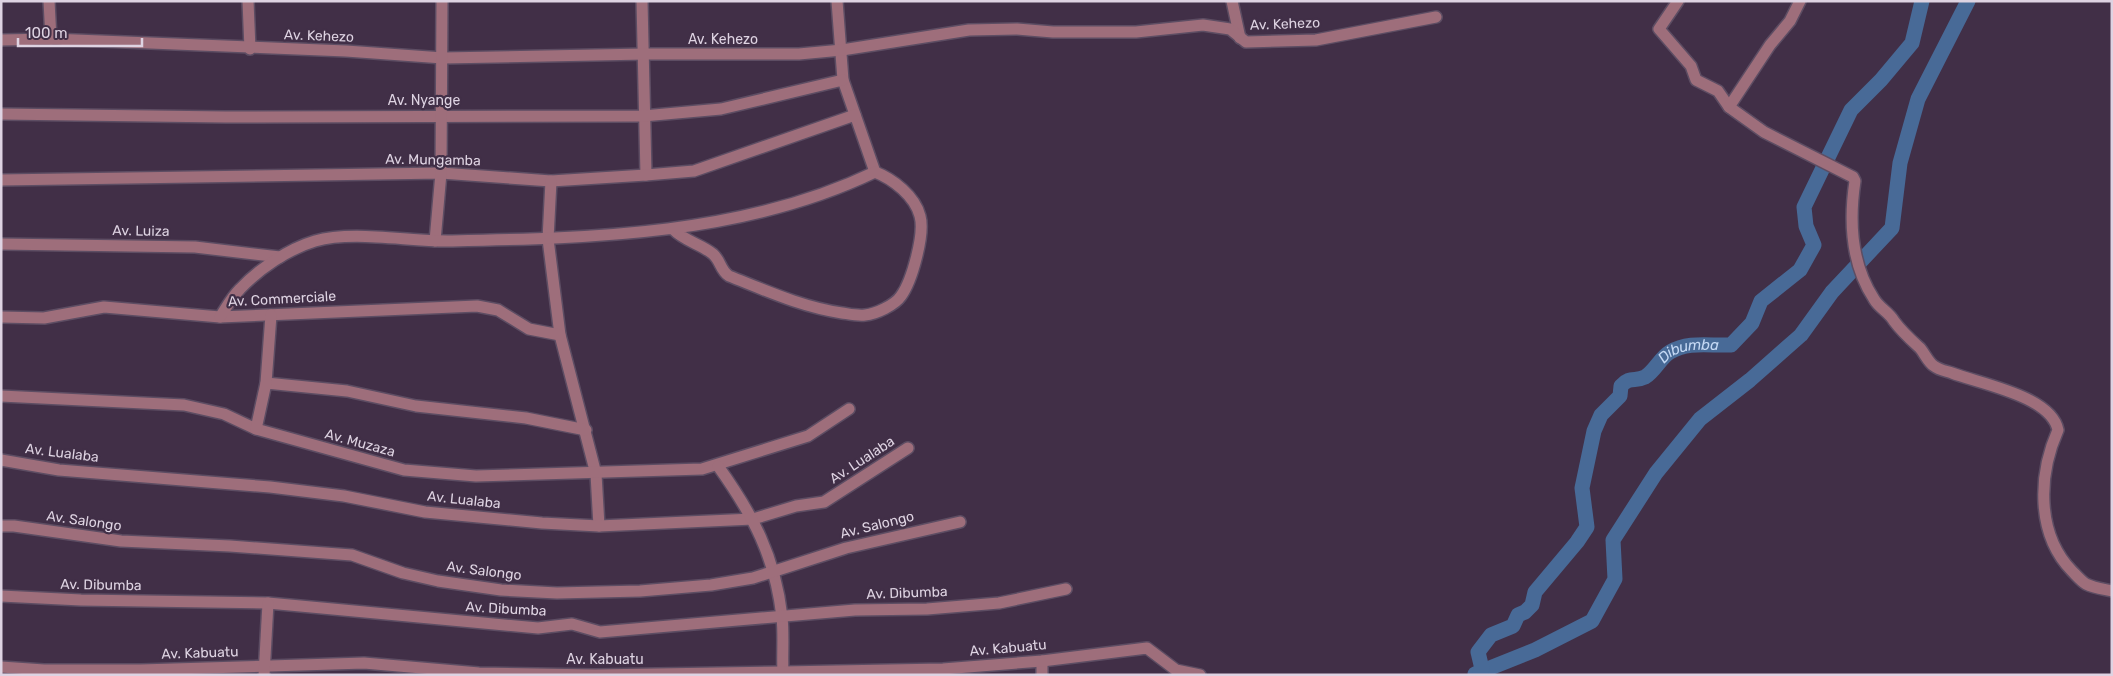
<svg xmlns="http://www.w3.org/2000/svg" width="2113" height="676" font-family="Rubik,sans-serif">
<rect width="100%" height="100%" fill="#412f47"/>
<g fill="none" stroke-linecap="round" stroke-linejoin="round">
<!-- river -->
<g stroke="#486a97" stroke-width="15">
<path d="M1475,674l60,-24 57,-29 23,-42 -2,-39 43,-67 44,-54 50,-39 51,-45 31,-43 60,-64 8,-65 18,-64 50,-98"/>
<path id="s1" d="M1479,675l3,-6 -4,-17 13,-17 22,-9 5,-11 7,-3 7,-7 3,-13 42,-50 10,-15 -5,-39 12,-57 7,-16 19,-19 1,-10c9,-10 14,-4 24,-9 10,-6 15,-19 25,-25 19,-11 39,-6 61,-7l21,-22 9,-22 39,-31 14,-25 -8,-19 -2,-19 47,-97 30,-30 31,-37 10,-42"/>
</g>
<defs>
<g id="minor">
<path d="M49,1l2,38"/>
<path d="M248,1l2,48"/>
<path d="M642,1l4,174"/>
<path d="M837,1l6,79 32,92"/>
<path d="M1232,1l8,37"/>
<path d="M1678,1l-19,28 32,37 5,14 22,11 11,16 35,25 89,45 2,4c-6,40 -4,83 19,118 5,9 15,13 20,22 8,11 16,18 26,27 5,6 8,14 14,18 5,4 12,5 18,7 29,11 99,23 106,57 -20,45 -22,104 14,141 4,4 9,10 14,13 8,4 17,5 26,7"/>
<path d="M1,40l50,-1 295,12 97,7 202,-4h154l43,-4 127,-20 48,-1 36,3h83l67,-7 27,4 16,13 70,-2 120,-23"/>
<path d="M1729,107l41,-62 20,-24 10,-20"/>
<path d="M1,114l224,3 418,-1 78,-7 122,-29"/>
<path d="M1,180l440,-7 110,8 95,-6 48,-4 161,-56"/>
<path d="M551,181l-3,58 12,96 36,139 3,52"/>
<path d="M435,241l6,-68 1,-172"/>
<path d="M1,244l194,3 85,10"/>
<path d="M1,317l43,1 60,-11 116,10 257,-11 21,4 31,19 31,6"/>
<path d="M220,317c6,-9 12,-20 20,-28 19,-20 48,-40 75,-48 39,-11 95,1 136,0 142,-3 293,-6 424,-69 18,7 40,24 45,44 5,18 -8,65 -19,80 -6,9 -25,18 -36,19 -7,1 -16,-1 -23,-2 -40,-6 -75,-22 -113,-37 -9,-6 -8,-15 -16,-22 -12,-10 -29,-13 -40,-25"/>
<path d="M266,383l81,8 69,15 110,12 60,12"/>
<path d="M1,396l183,9 40,9 32,15 148,41 72,6 226,-7 106,-33 41,-27"/>
<path d="M256,429l10,-46 5,-68"/>
<path d="M1,460l58,10 211,17 74,9 81,16 117,11 57,3 154,-7 43,-13 28,-4 84,-54"/>
<path d="M718,466c35,49 57,90 64,151 2,19 0,38 1,58"/>
<path d="M1,526h13l107,15 109,5 122,9 51,18 35,8 63,9 56,3 83,-2 71,-6 42,-7 93,-30 114,-26"/>
<path d="M1,596l80,4 187,3 270,25 34,-4 28,8 255,-22 72,-1 72,-6 67,-14"/>
<path d="M1042,661v14"/>
<path d="M1,667l43,3h97l223,-7 115,10 116,2 188,-3 160,-3 99,-8 105,-13 29,22 24,5"/>
<path d="M264,675l4,-72"/>
</g>
</defs>
<!-- minor casing -->
<use href="#minor" stroke="#5d4d63" stroke-width="14"/>
<!-- minor -->
<use href="#minor" stroke="#9e6e7b" stroke-width="11"/>
</g>
<g text-anchor="middle" dominant-baseline="central" stroke-width="4.5" stroke-linejoin="round" paint-order="stroke">
<!-- street labels -->
<g font-size="14" fill="#ded3e2" stroke="#412f47">
<text transform="translate(1285 24) rotate(-2)">Av. Kehezo</text>
<text transform="translate(319 36) rotate(2)">Av. Kehezo</text>
<text x="723" y="39">Av. Kehezo</text>
<text x="424" y="100">Av. Nyange</text>
<text transform="translate(433 160) rotate(1)">Av. Mungamba</text>
<text transform="translate(141 231) rotate(1)">Av. Luiza</text>
<text transform="translate(282 299) rotate(-3)">Av. Commerciale</text>
<text transform="translate(360 443) rotate(15)">Av. Muzaza</text>
<text transform="translate(62 453) rotate(7)">Av. Lualaba</text>
<text transform="translate(862 460) rotate(-33)">Av. Lualaba</text>
<text transform="translate(464 500) rotate(6)">Av. Lualaba</text>
<text transform="translate(84 521) rotate(8)">Av. Salongo</text>
<text transform="translate(877 525) rotate(-14)">Av. Salongo</text>
<text transform="translate(484 571) rotate(7)">Av. Salongo</text>
<text transform="translate(101 585) rotate(1)">Av. Dibumba</text>
<text transform="translate(907 593) rotate(-2)">Av. Dibumba</text>
<text transform="translate(506 609) rotate(3)">Av. Dibumba</text>
<text transform="translate(1008 648) rotate(-5)">Av. Kabuatu</text>
<text transform="translate(200 653) rotate(-2)">Av. Kabuatu</text>
<text x="605" y="659">Av. Kabuatu</text>
</g>
<!-- water labels -->
<g font-size="15" font-style="italic" fill="#c4d8f4" stroke="#412f47">
<text stroke="none"><textPath href="#s1" startOffset="428">Dibumba</textPath></text>
</g>
</g>
<!-- border -->
<rect width="2113" height="676" fill="none" stroke="#ded3e2" stroke-width="5"/>
<!-- scale -->
<path d="M18 38v8h124v-8" fill="none" stroke="#ded3e2" stroke-width="2.5"/>
<text x="25" y="38" font-size="15" fill="#ded3e2" stroke="#412f47" stroke-width="4" paint-order="stroke">100 m</text>
</svg>
